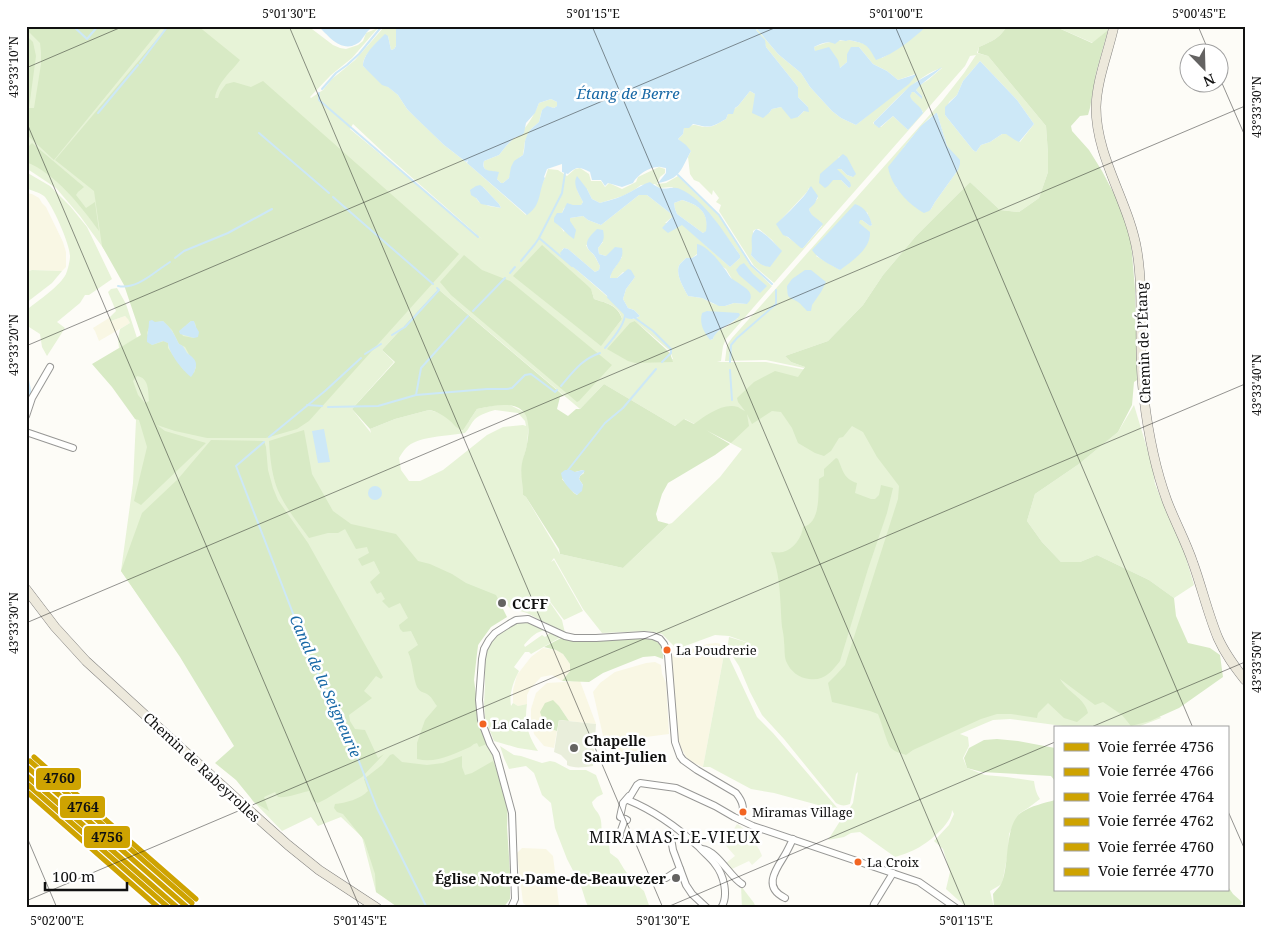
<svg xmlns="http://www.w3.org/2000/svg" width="1271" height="934" font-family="'Noto Serif',serif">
<rect width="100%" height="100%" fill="#fdfcf7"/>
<!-- farmland -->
<g fill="#f9f7e4">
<path d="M26,193l6,1 7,4 3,5 4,4 17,35 3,10v15l-4,4 -30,-1 -6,2z"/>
<path d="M125,316l4,3 1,4 -31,18 -4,-10 -2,-3 16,-10 2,3z"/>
<path d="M716,643l6,1 3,5 -22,118 -9,-4 -7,-5 -6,-10 -4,-13 -6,-77 3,-3 33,-11z"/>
<path d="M543,648l13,2 7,4 7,10v7l-8,10 -10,-6 -11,2 -11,12 -3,6v9l-9,2 -5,-3v-13l4,-15 14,-18z"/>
<path d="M655,662l6,3 1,9 4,9 3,51 -31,4v11l-7,7 -11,1 -8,-5 -8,-12 -11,-48 7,-9 15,-11 31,-9z"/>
<path d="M580,681l16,43 -27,-3 -10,-15 -18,8 4,13 12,4 -3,17 -10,-2 -10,-12 -3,-13v-12l5,-16 11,-10z"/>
<path d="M522,848l24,1 7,7 6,49 -6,3h-23l-7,-5 -6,-50z"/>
</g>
<!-- green -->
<g fill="#e7f3d7" fill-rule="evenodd">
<path d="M26,26h282l25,19 7,3 6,1 12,-4 5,-4 3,-8 12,-5 -26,30 -21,17 -21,22 1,1 12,-8 9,-11 23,-19 29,-33 12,-1v20l-2,3 -3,1 -3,-14c-10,8 -25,16 -25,30l35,29 9,14 37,36 22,17 60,53 19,-37 3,-9 10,1 9,6 8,-7 5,-1 9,6 2,7h10l4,6 4,-4 13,6 14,-7 2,-5 21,-10 6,2v4l-5,4 -3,7 9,-1 12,-7 41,40 31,49 22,21 -46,53 -3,7 -2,15 -4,1h49l71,14 282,290 42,52 -26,10h-57l-68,-9 -17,1 -33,14 8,3 1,9 -6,12 4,10 18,7 22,2 27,4c1,7 2,12 6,18l-12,9 -8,5 -11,21 -1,18 -6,32 -12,7 4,17h-27l-21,-19 4,-17 -7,-23 -9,-8 15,-16 5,-11 -2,-4c0,14 -25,34 -38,40 -6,3 -13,5 -19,7l-35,-25 -9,1 -7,4 -16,3 14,-22 -24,-13 -44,-12 -23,-4 -41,-22h-7l22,-118 32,68 16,16 67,78h7l-1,3 7,-11 5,-31 -2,2 -6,30c-5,2 -9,2 -14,-1l-52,-64 -22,-24 -12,-23 -11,-26 -11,-17v-5l1,-7 23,7 -23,-8 -14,-1 -38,14 -15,-15 -14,-3 -46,2 -19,-24 -29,-51 -3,4 3,-2 29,51 -19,9 -22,-29 20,29 3,13 -38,-20 -17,-5 -4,-4 -26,34 -10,40 25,81 11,40 -107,109 -23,-16 -14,-55 -21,-20 -23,9 -7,-9 -29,14 -30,-31 -15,-52 -57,-93 -59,-84 12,-88 3,-63 -22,-33 28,-51 -20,-62 -42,-58 -24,-28 -30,-20zM353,124l31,29 99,87 -133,-111zM655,184l4,4 13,-1 40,30 28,38v3l-10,9 -48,-43 -17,-1 7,-6 -2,-4 -23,-18h-8l-38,30 -13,-5 -5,-4 -13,2 -6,14 -4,-6 2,-13 2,-5 9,-3h8l2,-3 -6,-12 10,-1 5,10 8,4 23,-7 11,-6 7,-5zM483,187l16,17 2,4 -12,-2 -10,-4 -3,-4zM603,242l-5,6 1,6 7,2 16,1 -11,16 -1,6 7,-1 6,-6 12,5 -9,12 -3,10 5,9 6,2 6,6 -5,3h-4l-22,-21 -46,-40 -1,-8 2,-2 4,1 27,23 4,-2 1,-4 -6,-11 -6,-6 -2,-4zM697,250l29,19 21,35 -13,-1 -9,3 -11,-2 -12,-6 -14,-2c-4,-8 -14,-23 -8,-32 2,-2 4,-4 6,-6h6l5,-4zM438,289l142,120 24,-25 71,42 10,-7 57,30 -22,28 -48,46 -3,1 -46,44 -63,-14 -34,-57 -3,-2 -1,-30 5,-20 2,-23 -5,-10 -14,-7h-14l-19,4 -8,12 -40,-11 -34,9 -25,10 1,4 -19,-24 42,-47 -12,-12zM591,289l3,10c12,4 25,6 28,20l-19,24zM707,311l31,7c-3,2 -6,5 -10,8 -7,4 -13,5 -15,13l-3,1zM635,321l35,30 3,8 -41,-1zM495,410l23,3 7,8 1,5 -3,-1 -20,2 -16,8 -44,35 -23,11h-11l-8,-11 -2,-12c2,-3 4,-7 7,-10 11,-12 42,-12 59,-15 4,-4 6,-10 10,-14 6,-5 13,-7 20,-9z"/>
<path d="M927,26h80c-8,13 -15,15 -28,21l-2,6 11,3 58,70 2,28v18l-9,26 -20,14 -19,-2 -30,-28 -54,54 -33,39 -20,30 -35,36 -43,15 6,6 14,5 -1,1 -38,-8 -41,1 2,-16 5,-7 210,-237 22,-28 12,-18 -6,1 -5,10 -191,217 -20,-17 -35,-55 2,-6 -5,-3 3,-4 -6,-8 -1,5 -13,-13 -5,-2 -4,-6 -2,-17 3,-6 -13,-12 5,-5 1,-6c13,-6 11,-1 23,-1 7,0 13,-5 19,-8l2,-5 10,-8 12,-15 5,3 14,19 3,-4 9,-2 17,10 10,-10 -10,-10v-10l-32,-40 -2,-7 -8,-10 1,-1 21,25 23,19 9,14 22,24 9,7 15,7 27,-22 32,-29 -17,6 -11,-9 -14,-7 -14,-17 -12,7v8l-7,6 -25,-17 -1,-4c7,-3 14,-5 22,-6 5,-1 9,0 13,-1l17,4 16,14 18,-11zM980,61l37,39 17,24 -14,18 -14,-9 -4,1 -12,8 -9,3 -5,7 -3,-2 -28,-35 4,-13 8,-7 6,-14zM942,68l-14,12 -11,7 -1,3 6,6 -1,2 -7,-6h-2l-3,4c3,6 10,10 14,16l-15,18 -15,-14 -12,11h-3l-5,-4c19,-19 44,-48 69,-55zM937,113l10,33 11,24 -23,32 -4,7 -10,2 -14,-12 -11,-12 -3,-25c9,-12 32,-44 44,-49zM839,156l14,21 -6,-2 -6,-6h-5l3,3 11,10 -1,6 -8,-8h-8zM809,188l9,10 -9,11c1,5 5,10 11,12l2,5 -19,22 -20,-14 -6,-10 30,-32zM867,212l5,13 -2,1 -8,-6h-3v3l-19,47 -24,-14zM756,229h3l13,11 9,11 -11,15c-9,0 -13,-4 -19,-11l2,-6v-18z"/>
<path d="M1054,26h55l-1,4 -15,13z"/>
<path d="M551,99l6,3v4l-3,2 -4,-1 -8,3 -3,12 -8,7 -6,12 -2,14 -3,2 -9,15 -2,6 -6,5h-2c-2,-2 -4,-4 -6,-6 -6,-6 -13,-5 -11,-16l15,-6 8,-10 7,-7h2c10,-10 18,-22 23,-35z"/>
<path d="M26,172l24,14 20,20 17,21 25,52 -23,16h-4l-5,8 -23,19 8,6 -18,28 -5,-9 -2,-13 -11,-7 -3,2v-19h3v-2c10,-8 31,-22 37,-34 2,-5 4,-13 4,-18 0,-12 -18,-52 -26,-60 -5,-4 -12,-5 -18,-8z"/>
<path d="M682,200c17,5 26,11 25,31l-4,2 -26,-19 -2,-5 -1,-6z"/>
<path d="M32,270l30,1 -10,12 -26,20v-31z"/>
<path d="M117,288l9,16 11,34 -18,10 -1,-9 2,-10 10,-6 -2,-4 -3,-3 -14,5 -2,-3 7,-7 -8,-19 3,-3z"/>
<path d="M1134,405l18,60 3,19 11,27 15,30 13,44 -20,13 -25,-18 -52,-25 -17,7h-19l-19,-20 -15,-21 8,-27 44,-30 39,-32z"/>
<path d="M528,621l19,9c-11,1 -16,7 -23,15l1,2 17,-12 3,2 6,-5 10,5 -30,17 -2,-2h-4l-11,15 5,4c-6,11 -10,23 -8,35l2,-3 5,3 9,-2c-3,19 1,31 11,47l-20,-3 -24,-7 -9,-23 -1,-14 1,-17v-29l2,-11 10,-13 9,-6 13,-6z"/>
<path d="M500,746l14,9 7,1 21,7 8,-2 5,1 15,8h16l10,5 7,19 -6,3 -5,5c1,7 6,9 8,15 2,5 1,11 2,14 1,2 4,4 6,6l2,16 8,6 6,10 9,12 11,10 6,17h-61l-3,-6 -5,-16 -14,-27 -12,-31 -4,-25 -9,-8 -8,-22 -8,-7 -17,3 -5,-11z"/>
<path d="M741,886l13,17 2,5h-14z"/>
</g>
<!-- forest -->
<g fill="#d8eac5" fill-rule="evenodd">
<path d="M26,26h137l-109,134 -28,-26v-99l7,7 3,14 -7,52h5l7,-44v-12l-1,-9 -14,-14z"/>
<path d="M168,26h30l42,34c-9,12 -23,23 -25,38h3l2,-6 6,-8 8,-2 17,5 12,-6 196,173 -150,167 -12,8 -31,9h-59l-32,-7 -18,-6 8,6 41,12 -65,62 -7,-4 13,-54 -8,-27 -4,-1 -23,-32 -20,-23 49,-29 -17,-50 -22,-39 -8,-55 -39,-31zM163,321l9,9 7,14 6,3 11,20 -2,6 -11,-4 -15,-21v-5l-4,-2 -12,4 -5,-12c3,-9 7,-11 16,-12zM191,321l4,2 1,4 -2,11 -11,-2 -3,-5zM137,376c12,2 11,14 12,25l-4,2 -7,-8 -5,-14z"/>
<path d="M1007,26h47l38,17 16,-13 -12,43 -6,35 -2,7 -8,1 -9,10 1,5 17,19 13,21 20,38 9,33 4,47 2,91 -3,2 -2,23 -14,27 -39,32 -44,30 -8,27 15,21 19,20h19l17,-7 52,25 25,18 2,18 12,27 22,5 10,7 3,22 -44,31 -29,13 -19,5 -9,-11 -19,-13 -8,3 -35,-26c7,13 25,19 28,34l-11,9 -13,-4 -16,-15 -10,10 -1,5 -26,-4h-14l-16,5 -68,31 -7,5c-6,-2 -11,-3 -15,-7 -3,-2 -10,-27 -13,-34l-8,-3 -38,-9 -4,-19 8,-8 9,-10 53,-166 1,-13 -22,-29 -14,-25 -11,-6 -9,11 -4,1 -8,13 -7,5 -9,-3 -17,-10 -6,-15 -11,-16 -9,-1 -20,13 -5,-10 2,12 -18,17 -25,-13 24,14 -15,11 -47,28 -6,11 -6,20 2,7 11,3 -46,44 -63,-14 -1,-5 -33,-52 -3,-2c0,-10 -3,-22 -1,-32 1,-6 4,-12 5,-19 8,-43 -17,-43 -50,-35l-14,21c-7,-1 -9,-6 -14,-10 -6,-5 -13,-9 -20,-10l-34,9 -25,10 -18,-20 43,-47 -13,-12 56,-61 126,107 -4,1 -3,12 11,7 8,-7h4l24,-25 71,42 9,-7 10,5c11,-8 29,-22 44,-17 2,1 4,3 7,4l-7,-9 -1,-4 17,-16 21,-11 23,6 7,-10 -14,-5 -6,-6 43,-15 35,-36 20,-30 33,-39 54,-54 30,28 19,2 20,-14 9,-26v-18l-2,-28 -58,-70 -10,-3 1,-6c13,-6 20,-8 28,-21zM583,470l1,3 -4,3 -1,3 4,6 -6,10 -3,-2 -12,-14 13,-7z"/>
<path d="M32,143l52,44 -6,5 -2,3 10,13 9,-6 4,29c-18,-25 -44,-58 -73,-69v-13z"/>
<path d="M542,245l46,41 3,3 3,10c12,4 24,6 28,20l-21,27 -88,-70z"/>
<path d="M464,255l18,15 28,11 102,84 -33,36 -2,1 -126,-107 -11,-13z"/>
<path d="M635,321l35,32 3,9 -38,1 -7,-2 -21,-12 23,-26z"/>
<path d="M304,430l8,44 21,37 18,13 45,10 22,27 12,3 22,10 14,9 30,12 11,22 -16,10 -13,18 -4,35 6,43 7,21 -8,3 -2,-4 -3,1 -4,3c-17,7 -34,17 -53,12v-16l8,-23 12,-14c-3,-4 -6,-10 -10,-12 -4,-2 -7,-2 -10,-7 -4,-9 -4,-25 -9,-35l10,-7 -7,-14 -8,1 -3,-3 -1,-4 9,-7 -8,-15 -11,5 -7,-7 3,-2 -4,-7 -4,2 -7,-12 10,-9 -6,-12 -12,5 -4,-7 11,-6 -2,-6 -11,2 -11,-20 -7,4h-10l-19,5c-10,-14 -21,-27 -29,-43 -8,-16 -10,-37 -11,-54z"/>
<path d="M211,440l53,1 2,6 2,23 5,18 5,12 30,43 75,134 -2,2 -5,-3 -12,15 8,7 -23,17 1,6 5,8 10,1 13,28 6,-4 -22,23 -36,22 -8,4 -5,-2 -4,-10c-10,2 -21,7 -31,6l-3,-5 -11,5 5,14 -15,-9 -18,-22 -21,-17 19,-17 -54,-89 -59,-86 21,-58 36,-34z"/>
<path d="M836,458l2,1c5,12 6,20 19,24l-2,10 16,6h4l4,-4 2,-10 12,3 -6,25 -19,56 -28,92c-9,11 -15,20 -31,18 -10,-1 -19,-8 -23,-18 -2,-6 -1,-12 -2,-19 0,-5 -1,-10 -2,-15 -2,-24 -1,-53 -11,-75 4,0 8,1 12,0 11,-3 19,-15 20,-25 18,-4 15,-33 16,-48l5,-3v-7z"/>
<path d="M563,637h86c10,5 16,10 14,22l-8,-3 -12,1 -40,16 -14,9 -27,-1 8,-10v-7l-7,-10 -7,-4 -12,-3z"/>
<path d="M553,700l6,6 10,15 -10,-1 -2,11 -12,-4 -5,-15 5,-9z"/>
<path d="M997,739l21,2 37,7v33l-4,-5 -69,-4 -15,-4 -3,-10 5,-10 15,-8z"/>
<path d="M393,754l9,8 25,3 16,-2 19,-7v11l3,8 7,-2 21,-12 15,39 -1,27 3,45v27l-7,9h-104l-23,-16 -1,-18 -11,-34 -21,-26 -6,-2 -3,-4 1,-4c10,-1 26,-5 33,-13l-4,-12 18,-14 8,-10z"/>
<path d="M1055,800v90h172v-5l6,9 9,8 -3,6h-245l-1,-14c3,-4 8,-8 9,-12 8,-20 2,-58 20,-70 9,-6 22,-9 33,-12z"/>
</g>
<!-- cemetery -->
<path fill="#e9eedb" d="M559,720l37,4 -1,15 -3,2c-1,3 -1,6 2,7l-1,18c-9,1 -18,3 -26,-1v-4l-6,-6 -7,-3z"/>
<!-- pitch -->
<path fill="#f0f6e1" d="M737,824c8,3 23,24 25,32l-10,9 -3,-4 -17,8 -6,-6 9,-7 -13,-15 8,-6z"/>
<!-- water -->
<g fill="#cde8f7" fill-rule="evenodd">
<path d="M318,26h59c-11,4 -9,6 -15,13 -2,4 -6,5 -10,7 -15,3 -24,-11 -34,-20z"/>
<path d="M396,26h531c-15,13 -32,28 -51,34 -9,-16 -9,-16 -27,-20l-3,1 -6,-1 -5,4c-8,-4 -14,0 -21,3l1,4 14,-4 9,13 2,8 7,-6v-8l4,-7h8l14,17 14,7 11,9 19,-6 -8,10 -53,41 -15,-7 -9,-7 -22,-24 -9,-14 -23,-19 -21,-25 -1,1 9,10 1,7 32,40v10l10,10 1,5 -5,-1 -6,6 -7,2 -10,-12 -9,2 -3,4 -6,5 -11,-5 3,-19 -5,-3 -12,15 -3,2 -2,6h-5l-2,5c-16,9 -15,9 -33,5l-4,4h-5l-1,6 -5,5 8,6 5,6c-10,18 -10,28 -33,32l8,-10v-5c-2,0 -6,-2 -8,-1 -9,0 -21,8 -25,16l-11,4 -14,-4 -3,3 -4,-6h-9l-2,-8c-11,-5 -13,-6 -22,2l-6,-2v-8l-15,5 -3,8 1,1c-7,14 -3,27 -18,37l-60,-52 1,-3 -2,2 -22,-17 -27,-26 -10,-10 -9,-14 -10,-8 -6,-2 -19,-19c0,-12 14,-24 22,-32l3,2 3,14 3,-1 2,-3zM551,99l6,3v4l-3,2 -7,-2 -5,4 -3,12 -8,7 -3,4 -3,8 -1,10 -1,4 -9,6 -3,6 -2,11 -6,5h-2l-4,-4 2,-7c-8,-2 -18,1 -15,-11l15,-6 8,-10 7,-7 8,-3 2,-2 2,-10 9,-10 4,-10z"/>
<path d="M980,61l37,39 17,24 -15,18 -4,-2 -9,-6h-4l-12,8 -9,3 -5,7 -3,-2 -28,-35v-8l12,-12 6,-14z"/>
<path d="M942,67c-6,7 -21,16 -26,23l6,6v3l-8,-7h-2l-2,4c2,7 11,9 13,17l-15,17 -15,-14 -14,12 -5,-4v-2l36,-36 11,-7z"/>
<path d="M936,113h1l10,33 13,14v4l-2,6 -23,32 -4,7 -2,2 -5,2c-16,-9 -33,-27 -36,-46l20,-25 13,-16z"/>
<path d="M843,154l4,3 9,17 -3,3 -6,-2 -6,-6h-4l13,13 1,4 -2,2 -8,-8h-8l-5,6 -3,2 -6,-5 1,-9z"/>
<path d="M577,176l10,13 5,10 8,4c11,-3 22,-6 32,-12 6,-3 11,-7 18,-9 3,2 7,5 10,6 7,2 11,-2 20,1 25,11 44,44 60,66v3l-10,9 -48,-42 -14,8 -6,-5 10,-11 -2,-4 -23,-18h-8l-38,30 -13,-5 -5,-4 -13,2v3l6,9 -2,9c-8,-5 -12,-12 -20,-17v-4l3,-5h5l5,-10 6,2h8l2,-3c-4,-8 -11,-18 -6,-26zM682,200c17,5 27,12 24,31l-3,2 -26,-19 -2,-5 -1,-6z"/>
<path d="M480,185l3,2 16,17 2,4 -20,-4 -5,-6 -5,-3 -1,-5 6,-4z"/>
<path d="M811,186l7,10 -3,7 -6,6c2,8 9,9 14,15l-20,24h-2l-13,-11 -5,-2 -7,-11c10,-9 19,-18 28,-28 3,-3 4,-7 7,-10z"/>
<path d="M855,204c10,3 15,12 17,21l-2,1 -8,-6h-2l-1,3 11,9c1,17 -18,29 -30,38 -11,-6 -21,-10 -28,-20z"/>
<path d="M597,229l6,1c2,9 0,12 -5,18l1,6 7,2 9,-9 7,1c3,14 -10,18 -12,30h7l11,-9 3,1 4,7 -9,12 -3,10 5,9 6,2 6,6c-5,3 -8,4 -14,2 -5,-14 -51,-49 -64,-60l-2,-5 4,-5 4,1 27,23 4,-2 1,-4c-2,-3 -3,-7 -6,-11 -1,-2 -4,-3 -5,-5 -6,-8 2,-15 8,-21z"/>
<path d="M756,229c10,4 18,14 26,22l-12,16c-9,-1 -13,-5 -19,-12 3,-10 -3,-18 5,-26z"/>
<path d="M697,244c10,2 21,16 27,24 3,3 4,7 7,10 6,5 16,9 19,15 2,5 0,8 -3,11l-13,-1 -9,3h-6l-17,-8 -14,-2c-4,-8 -14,-23 -8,-32 2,-2 4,-4 6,-6h6l5,-3z"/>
<path d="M744,263l9,11 14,12 -7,7 -21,-18 -3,-5 4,-5z"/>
<path d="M805,270h6l15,12 -5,10 -9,13 -1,6h-4c-3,-3 -6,-7 -9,-9 -11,-7 -10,-2 -11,-16l5,-7z"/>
<path d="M707,311l32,2 1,2c-7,10 -23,12 -27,24l-3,1c-6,-8 -11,-16 -8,-27z"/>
<path d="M152,320l3,2 8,-1c9,8 11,13 16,23 5,2 5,4 8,9 2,2 5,3 6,5 6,5 2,14 -2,19 -9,-7 -22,-24 -23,-34l-5,-2 -11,4 -5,-3c0,-9 2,-13 2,-21z"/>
<path d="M191,321h3l2,6 3,5 -1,5 -4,1 -14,-4 -1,-3z"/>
<path d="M324,429l6,33 -12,1 -6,-32z"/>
<path d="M565,470h6l4,2 8,-2 2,1 -5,5 -1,3 4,6 -1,6 -5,4c-7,-5 -15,-13 -16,-22z"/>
<circle cx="375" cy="493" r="7"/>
</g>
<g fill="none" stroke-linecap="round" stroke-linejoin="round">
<!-- stream -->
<g stroke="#cde8f7" stroke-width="2">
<path d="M73,26l14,13 11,-13"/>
<path d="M140,63l28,-37"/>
<path d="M322,89l14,-16 11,-8 12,-11 23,-28"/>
<path d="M319,93v7l159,137"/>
<path d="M98,113l40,-48"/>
<path d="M259,133l70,60"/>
<path d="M565,173l-3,20 -23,45 33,28"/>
<path d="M678,175l41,40 32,50 21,19"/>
<path d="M333,197l100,87"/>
<path d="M175,258l9,-7 44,-18 44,-24"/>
<path d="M521,261l14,-17 4,-6"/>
<path d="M510,273l5,-6"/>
<path d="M118,286c19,4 36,-14 52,-24"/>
<path d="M473,311l32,-33"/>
<path d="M635,318l18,13 18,18v4l-9,9"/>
<path d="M392,335l13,-8 34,-37 -2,-2"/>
<path d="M605,348c7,-8 20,-23 20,-34l-17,-17"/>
<path d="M365,354l16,-10"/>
<path d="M730,362l1,-17 6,-7 39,-34v-14"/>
<path d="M730,370l2,30"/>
<path d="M561,386c12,-14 21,-27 39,-33"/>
<path d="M416,395l5,-27 47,-52"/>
<path d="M307,405l15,1"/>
<path d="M328,407l50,-1 38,-11 71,-6h20l5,-1 13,-13 6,-1 24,18 2,-2"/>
<path d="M269,437l56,-46 36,-33"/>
<path d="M264,442l-28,24 75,194 39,78 27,70 50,100"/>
<path d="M568,470l37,-47 18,-15 33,-39"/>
</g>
<!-- canal -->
<path stroke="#cde8f7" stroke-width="5.5" d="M26,379l4,20 -1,4"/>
<defs>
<g id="minor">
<path d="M26,416l6,-18 18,-31"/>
<path d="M26,432l47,16"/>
<path d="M627,820l-7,-3 3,-14 6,-7"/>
<path d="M620,836v-3l5,-14"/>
<path d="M671,838l2,12 13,35 6,9 15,14"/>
<path d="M702,849c16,2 27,27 40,35"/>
<path d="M653,880l13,-2 14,-9"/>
<path d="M785,898c-21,-10 -11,-26 -2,-40 4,-6 7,-13 10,-19"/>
<path d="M511,908l4,-9 -3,-86 -16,-59 -6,-10 -9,-24 -2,-20 3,-41 2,-10 5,-9 6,-7 14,-9 7,-4 12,-1 37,17 9,2h22l48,-3 9,1 7,3 4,5 4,11 7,87 5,14 3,4 14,10 39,23c8,10 8,15 5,27"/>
<path d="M721,908c8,-12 3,-33 -6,-44 -4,-6 -11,-11 -16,-17 -21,-19 -44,-36 -71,-47l9,-15 3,-2 36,5 39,18 19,11 19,9 166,56 37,26"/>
<path d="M873,908l1,-4 19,-31"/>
</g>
<g id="major">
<path d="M1114,26c-6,27 -17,53 -18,81 0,51 33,95 41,144 8,49 0,98 7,147 4,34 11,70 23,103 8,21 19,41 26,62 9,25 15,51 25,75 7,16 17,29 27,42"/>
<path d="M26,589l29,38 31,34 175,160 27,24 31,25 58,38"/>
</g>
</defs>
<!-- minor casing -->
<use href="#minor" stroke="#979795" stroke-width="8"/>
<!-- major casing -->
<use href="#major" stroke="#858482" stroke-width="10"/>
<!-- minor -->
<use href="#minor" stroke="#fffffe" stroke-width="6"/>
<!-- major -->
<use href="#major" stroke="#ede9dc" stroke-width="9"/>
<defs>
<path id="rail-1" d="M26,766l162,142"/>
<path id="rail-2" d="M26,775l152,133"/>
<path id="rail-3" d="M30,761l162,142"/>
<path id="rail-4" d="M26,783l143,125"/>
<path id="rail-5" d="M34,757l162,142"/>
<path id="rail-6" d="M26,791l133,117"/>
</defs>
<!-- rail-1 casing -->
<use href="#rail-1" stroke="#fff" stroke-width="9"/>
<!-- rail-2 casing -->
<use href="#rail-2" stroke="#fff" stroke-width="9"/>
<!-- rail-3 casing -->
<use href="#rail-3" stroke="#fff" stroke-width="9"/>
<!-- rail-4 casing -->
<use href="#rail-4" stroke="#fff" stroke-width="9"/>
<!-- rail-5 casing -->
<use href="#rail-5" stroke="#fff" stroke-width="9"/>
<!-- rail-6 casing -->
<use href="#rail-6" stroke="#fff" stroke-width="9"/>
<!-- rail-1 -->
<use href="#rail-1" stroke="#cea301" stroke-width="5"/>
<!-- rail-2 -->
<use href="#rail-2" stroke="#cea301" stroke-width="5"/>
<!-- rail-3 -->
<use href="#rail-3" stroke="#cea301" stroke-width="5"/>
<!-- rail-4 -->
<use href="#rail-4" stroke="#cea301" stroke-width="5"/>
<!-- rail-5 -->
<use href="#rail-5" stroke="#cea301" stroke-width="5"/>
<!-- rail-6 -->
<use href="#rail-6" stroke="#cea301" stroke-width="5"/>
</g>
<!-- ticks -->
<path fill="none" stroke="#111" stroke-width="1" stroke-opacity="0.45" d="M289,26l374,882M592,26l374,882M895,26l298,702M1198,26l11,26M26,68l98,-42M1218,74l27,62M26,121l334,787M26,346l753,-320M26,623l1219,-517M1089,728l156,-66M1227,809l18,41M26,835l31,73M26,901l1219,-517M665,908l390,-166"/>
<!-- markers -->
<g fill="#646362" stroke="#fff" stroke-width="2">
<circle cx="502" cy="603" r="5"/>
<circle cx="574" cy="748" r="5"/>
<circle cx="676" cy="878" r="5"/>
</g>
<g fill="#f26522" stroke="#fff" stroke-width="2">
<circle cx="667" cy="650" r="4.5"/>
<circle cx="483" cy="724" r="4.5"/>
<circle cx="743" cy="812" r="4.5"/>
<circle cx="858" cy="862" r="4.5"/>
</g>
<g text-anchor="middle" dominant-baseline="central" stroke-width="5" stroke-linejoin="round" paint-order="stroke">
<!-- bus labels -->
<g font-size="13" fill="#111" stroke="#fff" text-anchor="start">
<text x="676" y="650">La Poudrerie</text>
<text x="492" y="724">La Calade</text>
<text x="752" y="812">Miramas Village</text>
<text x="867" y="862">La Croix</text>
</g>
<!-- street labels -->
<g font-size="14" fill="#111" stroke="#fff">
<text transform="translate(1143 343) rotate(-92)">Chemin de l’Étang</text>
<text transform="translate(202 767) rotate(43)">Chemin de Rabeyrolles</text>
</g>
<!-- poi labels -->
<g font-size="14" font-weight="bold" fill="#111" stroke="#fff" text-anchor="start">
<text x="512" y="603">CCFF</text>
<text x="584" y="740">Chapelle<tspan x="584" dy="16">Saint-Julien</tspan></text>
<text x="666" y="878" text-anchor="end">Église Notre-Dame-de-Beauvezer</text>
</g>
<!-- water labels -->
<g font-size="15" font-style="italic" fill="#1768a6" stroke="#fff">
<text x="628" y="93">Étang de Berre</text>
<text transform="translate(326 686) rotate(66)">Canal de la Seigneurie</text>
</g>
<!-- quarter labels -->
<g font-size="16" letter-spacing="1" fill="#111" stroke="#fff">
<text x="675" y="837">MIRAMAS-LE-VIEUX</text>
</g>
</g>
<g stroke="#fff" stroke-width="2">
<rect x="35" y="767" width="47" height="24" rx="5" fill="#cea301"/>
<rect x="59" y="795" width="47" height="24" rx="5" fill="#cea301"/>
<rect x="83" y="825" width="48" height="24" rx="5" fill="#cea301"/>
</g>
<g font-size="14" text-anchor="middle" font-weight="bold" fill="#111">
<text x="59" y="783">4760</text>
<text x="83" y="812">4764</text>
<text x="107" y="842">4756</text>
</g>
<!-- border -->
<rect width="1271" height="934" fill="none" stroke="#ffffff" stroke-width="55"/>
<!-- legend -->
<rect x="1054" y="726" width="175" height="165" fill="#ffffff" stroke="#a0a0a0"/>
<rect x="1064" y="743" width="25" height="8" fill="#cea301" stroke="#a0a0a0"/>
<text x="1098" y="752" font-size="15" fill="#111111">Voie ferrée 4756</text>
<rect x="1064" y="768" width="25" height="8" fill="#cea301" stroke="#a0a0a0"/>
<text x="1098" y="776" font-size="15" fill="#111111">Voie ferrée 4766</text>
<rect x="1064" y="793" width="25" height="8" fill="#cea301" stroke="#a0a0a0"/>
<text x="1098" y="802" font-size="15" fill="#111111">Voie ferrée 4764</text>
<rect x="1064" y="818" width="25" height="8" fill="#cea301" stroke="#a0a0a0"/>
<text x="1098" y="826" font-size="15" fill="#111111">Voie ferrée 4762</text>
<rect x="1064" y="843" width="25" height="8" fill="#cea301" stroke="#a0a0a0"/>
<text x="1098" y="852" font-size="15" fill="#111111">Voie ferrée 4760</text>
<rect x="1064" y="868" width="25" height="8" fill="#cea301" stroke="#a0a0a0"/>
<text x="1098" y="876" font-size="15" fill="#111111">Voie ferrée 4770</text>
<!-- north arrow -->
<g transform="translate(1204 68) rotate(157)"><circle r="24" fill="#ffffff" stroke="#a0a0a0"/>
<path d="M0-4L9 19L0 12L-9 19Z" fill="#646362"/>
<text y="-8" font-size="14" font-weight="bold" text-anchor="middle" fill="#111111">N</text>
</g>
<!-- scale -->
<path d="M45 882v8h82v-8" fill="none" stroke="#111111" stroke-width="2.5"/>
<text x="52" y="882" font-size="15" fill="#111111" stroke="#ffffff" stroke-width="4" paint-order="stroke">100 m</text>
<rect x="28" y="28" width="1216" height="878" fill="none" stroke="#111" stroke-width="2"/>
<g font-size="12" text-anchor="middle" fill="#111">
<text x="289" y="18">5°01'30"E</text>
<text x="593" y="18">5°01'15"E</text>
<text x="896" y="18">5°01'00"E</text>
<text x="1199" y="18">5°00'45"E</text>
<text transform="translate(14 67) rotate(-90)" y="4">43°33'10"N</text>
<text transform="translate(1257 107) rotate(-90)" y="4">43°33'30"N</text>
<text transform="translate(14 345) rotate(-90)" y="4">43°33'20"N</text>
<text transform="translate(1257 385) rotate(-90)" y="4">43°33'40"N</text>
<text transform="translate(14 623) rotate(-90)" y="4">43°33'30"N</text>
<text transform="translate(1257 662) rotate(-90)" y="4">43°33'50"N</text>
<text x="57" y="925">5°02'00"E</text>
<text x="360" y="925">5°01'45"E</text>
<text x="663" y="925">5°01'30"E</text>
<text x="966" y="925">5°01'15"E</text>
</g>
</svg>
